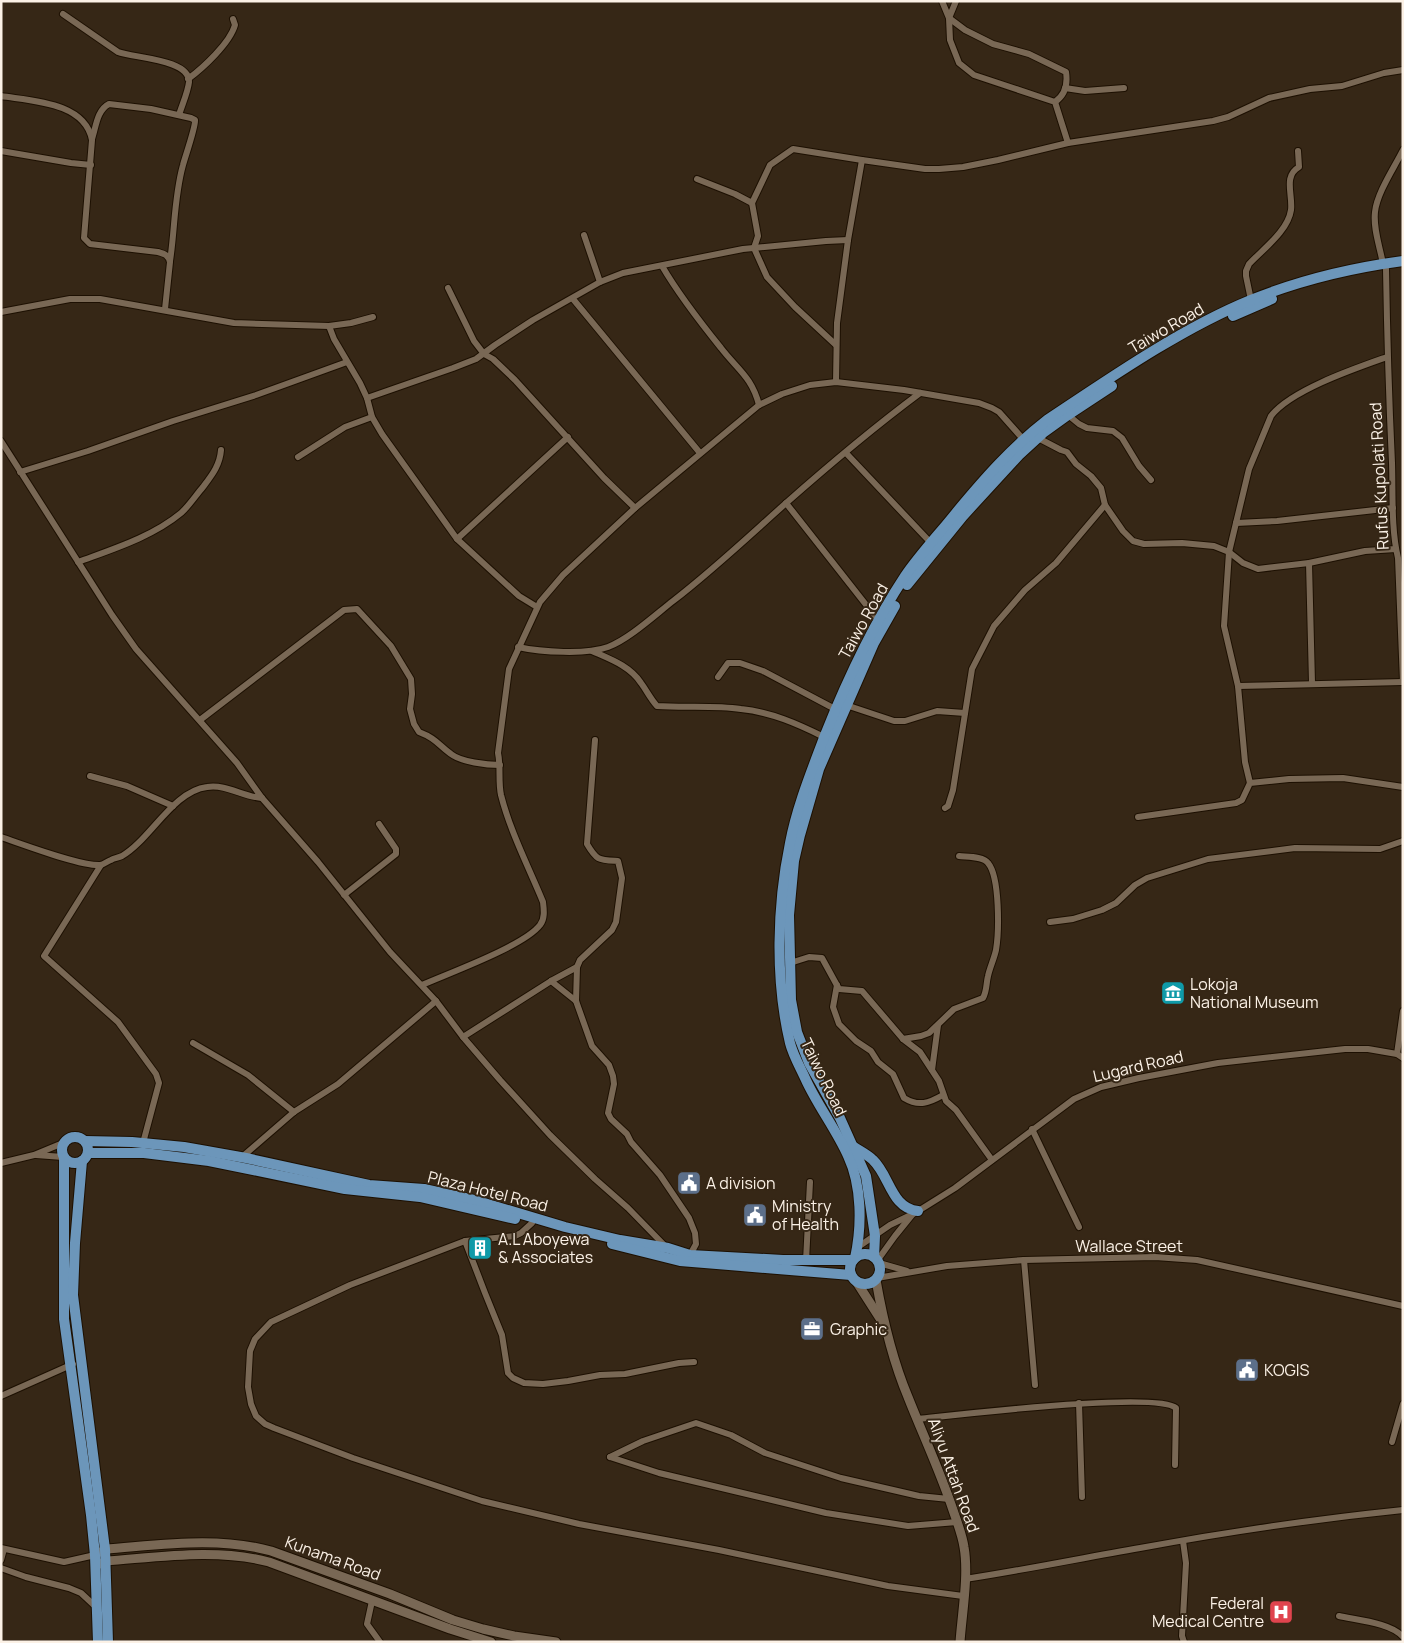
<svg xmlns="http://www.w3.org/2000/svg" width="1404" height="1643" font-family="Manrope,sans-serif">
<rect width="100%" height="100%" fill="#362716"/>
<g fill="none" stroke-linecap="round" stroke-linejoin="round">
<defs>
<g id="street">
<path d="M942,1l7,17 16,12 28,14 36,10 37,18c2,13 -1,23 -11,30"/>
<path d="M956,1l-7,17 1,22 9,23 15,12 81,27 13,41"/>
<path d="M63,14l55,38c15,6 72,7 71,30 -1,10 -7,23 -10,33"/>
<path d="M188,79c15,-11 42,-36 47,-54l-2,-6"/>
<path d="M1065,88l20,3 39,-3"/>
<path d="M1,96c31,5 84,6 91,44l-8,98 6,6 68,8c7,2 10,3 12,10l-5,47"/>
<path d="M92,139c4,-12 5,-29 17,-35l42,5 40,9 4,2c1,6 -10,37 -12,45 -9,32 -8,64 -13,96"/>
<path d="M1,151l70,12 20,2"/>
<path d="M697,179l38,15 17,9 18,-38 23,-16 69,11 63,9h14l24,-2 35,-7 70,-17 145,-22 15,-4 41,-19 41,-9 32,-3 42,-13 19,-3"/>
<path d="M752,203l6,33 -4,12 13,29 28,30 41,38"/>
<path d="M584,235l16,47"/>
<path d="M1383,264c-3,-17 -10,-35 -8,-52 2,-19 19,-44 28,-62"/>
<path d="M662,266c17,29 38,56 59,82 16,21 31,29 38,57"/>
<path d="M1386,269c1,65 3,130 6,194 1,30 -1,66 6,95l5,124"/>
<path d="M448,288l26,53 10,13 9,5 22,21 89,98 31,30"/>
<path d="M573,299l127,154"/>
<path d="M1251,300l-5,-24v-5l3,-7c14,-15 39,-33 42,-54 2,-15 -8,-34 8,-43l-1,-16"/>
<path d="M1,312l69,-13h30l134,24 95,3 22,-3 22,-6"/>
<path d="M329,326l5,13 26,44 7,15 5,19 10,17 75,105 62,57 18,11"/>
<path d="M836,382l1,-59 11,-83 14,-80"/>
<path d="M367,398l86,-30 23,-9 19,-14 38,-25 67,-38 23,-9 120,-24 83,-8 22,-1"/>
<path d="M1068,415l11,9 8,4 26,3 9,7 17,28 12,14"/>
<path d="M1038,438l23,12 6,2 9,12 15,12 10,12 4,17 18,26 10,10 11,3 38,-1 32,3 15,6 14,11 15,6 51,-6 56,-12 31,-2"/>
<path d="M1,441l111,174 24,34 101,114 25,35 56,64 72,90 46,49 27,36 37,43 50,55 45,44 33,29 39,40"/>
<path d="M846,453l85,90"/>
<path d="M298,457l47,-30 27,-10"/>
<path d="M20,472l68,-21 85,-30 83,-26 91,-33"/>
<path d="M786,503l92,117"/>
<path d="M1236,523l41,-2 116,-13"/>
<path d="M457,539l111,-102"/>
<path d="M78,562c35,-13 74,-25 103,-49 8,-7 15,-18 22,-26 9,-12 17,-22 18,-37"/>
<path d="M1309,563l3,120"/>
<path d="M518,647c23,5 68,8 90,0 21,-8 47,-32 65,-46 39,-30 75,-64 112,-97 43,-38 88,-76 135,-111"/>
<path d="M592,651c18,8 38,15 49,32 6,8 9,15 16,23 28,2 56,-1 84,3 30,3 57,15 83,28"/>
<path d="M718,677l10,-14h12l23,8 72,38"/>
<path d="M1238,686l165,-4"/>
<path d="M846,705l48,16h11l32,-10 28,2"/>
<path d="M200,720l144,-110 13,-1 34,37 20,33 1,15 -2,15 4,15 5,8c18,7 18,12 32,22 10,8 36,11 49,11"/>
<path d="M595,740l-8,104c10,17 12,16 31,17l4,17 -6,44 -4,8 -32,30 -3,7 -1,34 16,45 17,19 4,11 1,8 -6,29 3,6 16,15 4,8 29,33 29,43 6,15 1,11 -6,11"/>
<path d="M90,776l37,10 46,20"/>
<path d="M1250,783l-5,-21 -7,-76 -14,-60 5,-74 20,-83 22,-53c20,-26 85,-48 116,-59"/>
<path d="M945,808l3,-2 5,-16 19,-121 22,-43 31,-36 31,-27 49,-58"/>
<path d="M1138,817l98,-14 6,-3 8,-17 39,-4 54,-1 60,9"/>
<path d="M1,837c21,7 81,30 100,28 3,-1 7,-4 10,-5 3,-2 7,-2 11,-4 28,-16 51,-65 85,-69 20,-3 36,10 55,11"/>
<path d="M101,865l-57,91 74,66 38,52 3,9 -16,60"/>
<path d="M344,895l52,-41v-5l-17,-25"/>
<path d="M1050,922l23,-3 29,-9 14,-7 19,-18 12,-7 61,-19 87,-11 85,1 23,-8"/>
<path d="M790,963l19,-6 13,1 17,31 23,2 41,48 17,13 19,29 7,20 10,9 36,50"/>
<path d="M551,981l25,20"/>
<path d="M422,985c27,-12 102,-39 118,-60 5,-6 4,-15 3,-23 -14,-34 -33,-71 -42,-107 -3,-14 0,-28 -3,-42l11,-84 31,-67 23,-27 72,-67 124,-103 23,-11 28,-9 26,-3 68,8 75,13 13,5 7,4 24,27"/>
<path d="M837,985l-4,22 6,17 17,17 15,10 7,11 15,12 11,24c15,9 25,5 39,-3"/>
<path d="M463,1037l88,-56 26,-14"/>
<path d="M903,1039l18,-3 8,-3 25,-24 29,-11c4,-7 3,-14 5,-22 2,-9 6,-17 8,-26 3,-18 4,-73 -8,-87 -5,-7 -21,-6 -29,-7"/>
<path d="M193,1043l55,32 46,37"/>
<path d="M1397,1054l6,-43"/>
<path d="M932,1070l6,-45"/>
<path d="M1032,1129l47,98"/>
<path d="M36,1155l27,2"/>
<path d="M242,1157l52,-45 44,-28 98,-83"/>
<path d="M1,1163l33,-8 29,-12"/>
<path d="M532,1223l-11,10 -6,3 -50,5 -115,44 -79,37 -16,17 -5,12 -2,36 3,17 5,12 9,8 9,4 79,30 129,43 97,23 140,26 169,36 75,10"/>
<path d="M465,1241l20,52 17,42 6,38 5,5 11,5 19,1 25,-3 32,-6 25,-1 54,-11 15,-1"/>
<path d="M858,1247l32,-22 25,-12 40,-25 119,-89 27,-12 38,-9 79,-15 127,-14h23l29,5 6,4"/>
<path d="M1024,1260l11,125"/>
<path d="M806,1261l4,-79"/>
<path d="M877,1261l18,-25 17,-21"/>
<path d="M879,1263l28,8"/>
<path d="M877,1278l70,-12 77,-6 131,-3 42,3 206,46"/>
<path d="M1,1396l72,-32"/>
<path d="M1079,1403l3,94"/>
<path d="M918,1419c37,-4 238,-28 258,-11l-1,57"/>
<path d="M1392,1442l11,-38"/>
<path d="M610,1457l33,-16 53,-18 35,12 34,18 76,25 78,18 30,3"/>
<path d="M610,1457l49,16 167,40 82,13 49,-4"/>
<path d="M1183,1541l3,22 -4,73 2,6"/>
<path d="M1,1548l63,14 31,-7"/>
<path d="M1,1560l3,-11"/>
<path d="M1,1568l25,9 43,11 12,5 15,14"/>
<path d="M965,1579c59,-9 117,-21 175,-31 87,-16 175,-29 263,-38"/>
<path d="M372,1601l-5,23 13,18"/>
<path d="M1339,1616c18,4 53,7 64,21"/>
</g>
<g id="secondary">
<path d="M876,1280c7,40 16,79 32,117 15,38 32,74 45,113 4,12 9,24 11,37 5,28 -2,66 -4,95"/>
<path d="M856,1281l25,39"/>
<path d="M101,1552l4,-3c55,-4 112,-13 166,2l119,43 63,26 30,9 31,7 42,6"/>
<path d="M100,1564l6,-3c54,-4 111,-13 163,1l181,67 41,13"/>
</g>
<g id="primary">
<path d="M1233,316l39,-17"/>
<path d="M907,585l56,-69 56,-61 24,-22 25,-18 44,-29"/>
<circle cx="75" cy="1150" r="13"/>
<path d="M85,1141l47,1 52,5 62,11 123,27 55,4 50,11 91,27 55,13 48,8 22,7 93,5h70"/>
<path d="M854,1147c6,4 14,8 19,13 17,16 18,48 45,51"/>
<path d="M88,1153h56l65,8 136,28 75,8 95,22"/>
<path d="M64,1158v161l27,196 4,40 3,87"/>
<path d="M82,1161l-7,82 -2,52 32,254 3,93"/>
<path d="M612,1244l68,17 171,14"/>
<circle cx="865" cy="1269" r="15"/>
<path d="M874,1257l1,-21 -9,-60 -26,-58 -31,-55 -12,-31 -6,-32 -2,-85 5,-54 6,-26 19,-66 55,-126 21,-37"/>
<path d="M855,1258c7,-32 7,-72 -7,-102 -12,-27 -31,-51 -43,-78 -5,-11 -12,-23 -15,-35 -15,-63 -13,-137 0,-200 7,-37 22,-73 35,-108 22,-55 47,-109 80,-159 15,-22 34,-42 50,-62 29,-35 57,-67 92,-94 63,-42 135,-92 204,-120 49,-20 100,-32 152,-39"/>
</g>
</defs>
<!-- street casing -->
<use href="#street" stroke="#1d1002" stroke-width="8"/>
<!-- secondary casing -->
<use href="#secondary" stroke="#1d1002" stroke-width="11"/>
<!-- primary casing -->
<use href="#primary" stroke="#1d1002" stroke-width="12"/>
<!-- street -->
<use href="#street" stroke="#796855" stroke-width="6"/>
<!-- secondary -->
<use href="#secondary" stroke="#796855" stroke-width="9"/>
<!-- primary -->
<use href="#primary" stroke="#6c96ba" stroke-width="10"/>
</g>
<!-- icons -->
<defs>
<symbol id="museum-square" viewBox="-11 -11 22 22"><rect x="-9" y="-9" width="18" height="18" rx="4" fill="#0f9aa8" stroke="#362716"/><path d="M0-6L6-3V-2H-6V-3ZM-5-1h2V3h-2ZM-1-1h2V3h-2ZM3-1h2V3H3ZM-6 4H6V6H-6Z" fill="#fff"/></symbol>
<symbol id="civic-square" viewBox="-11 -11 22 22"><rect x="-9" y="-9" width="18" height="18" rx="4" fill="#5c6f8a" stroke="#362716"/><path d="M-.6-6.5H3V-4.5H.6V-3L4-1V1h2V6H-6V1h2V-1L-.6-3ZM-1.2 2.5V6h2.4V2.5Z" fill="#fff"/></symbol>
<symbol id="building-square" viewBox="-11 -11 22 22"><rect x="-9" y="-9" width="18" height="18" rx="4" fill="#0f9aa8" stroke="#362716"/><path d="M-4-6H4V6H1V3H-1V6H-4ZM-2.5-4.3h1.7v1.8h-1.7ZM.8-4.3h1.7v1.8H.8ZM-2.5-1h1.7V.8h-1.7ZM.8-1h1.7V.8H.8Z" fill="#fff"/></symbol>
<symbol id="office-square" viewBox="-11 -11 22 22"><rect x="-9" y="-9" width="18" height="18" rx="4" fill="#5c6f8a" stroke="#362716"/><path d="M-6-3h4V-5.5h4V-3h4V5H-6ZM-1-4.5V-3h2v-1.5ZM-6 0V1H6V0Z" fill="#fff"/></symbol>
<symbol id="hospital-square" viewBox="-11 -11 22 22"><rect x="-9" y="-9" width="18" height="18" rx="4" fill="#e0444e" stroke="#362716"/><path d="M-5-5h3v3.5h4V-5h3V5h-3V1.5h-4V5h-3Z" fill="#fff"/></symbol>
</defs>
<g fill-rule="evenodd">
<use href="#museum-square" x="1159" y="979" width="28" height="28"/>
<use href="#civic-square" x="675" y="1169" width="28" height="28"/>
<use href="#civic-square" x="741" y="1201" width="28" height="28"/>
<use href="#building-square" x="466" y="1234" width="28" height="28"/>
<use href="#office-square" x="798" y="1315" width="28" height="28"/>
<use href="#civic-square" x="1233" y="1356" width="28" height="28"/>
<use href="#hospital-square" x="1267" y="1598" width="28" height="28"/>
</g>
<g text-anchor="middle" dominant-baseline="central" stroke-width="4" stroke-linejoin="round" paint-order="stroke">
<!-- street labels -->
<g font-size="16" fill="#fbf1e6" stroke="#362716">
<text transform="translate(1166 328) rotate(-30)">Taiwo Road</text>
<text transform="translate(1379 476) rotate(-93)">Rufus Kupolati Road</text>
<text transform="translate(863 621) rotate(-61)">Taiwo Road</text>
<text transform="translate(1138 1066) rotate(-13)">Lugard Road</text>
<text transform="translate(824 1077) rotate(64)">Taiwo Road</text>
<text transform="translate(488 1191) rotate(14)">Plaza Hotel Road</text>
<text x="1129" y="1246">Wallace Street</text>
<text transform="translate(954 1475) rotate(70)">Aliyu Attah Road</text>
<text transform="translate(333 1558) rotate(20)">Kunama Road</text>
</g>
<!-- poi labels -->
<g font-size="16" fill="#fbf1e6" stroke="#362716" text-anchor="start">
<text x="1190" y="984">Lokoja<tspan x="1190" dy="18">National Museum</tspan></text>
<text x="706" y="1183">A division</text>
<text x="772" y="1206">Ministry<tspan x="772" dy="18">of Health</tspan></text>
<text x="498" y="1239">A.L Aboyewa<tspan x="498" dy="18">&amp; Associates</tspan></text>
<text x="830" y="1329">Graphic</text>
<text x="1264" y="1370">KOGIS</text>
<text x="1264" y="1603" text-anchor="end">Federal<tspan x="1264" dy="18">Medical Centre</tspan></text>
</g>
</g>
<!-- border -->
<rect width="1404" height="1643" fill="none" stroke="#fbf1e6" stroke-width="5"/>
</svg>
